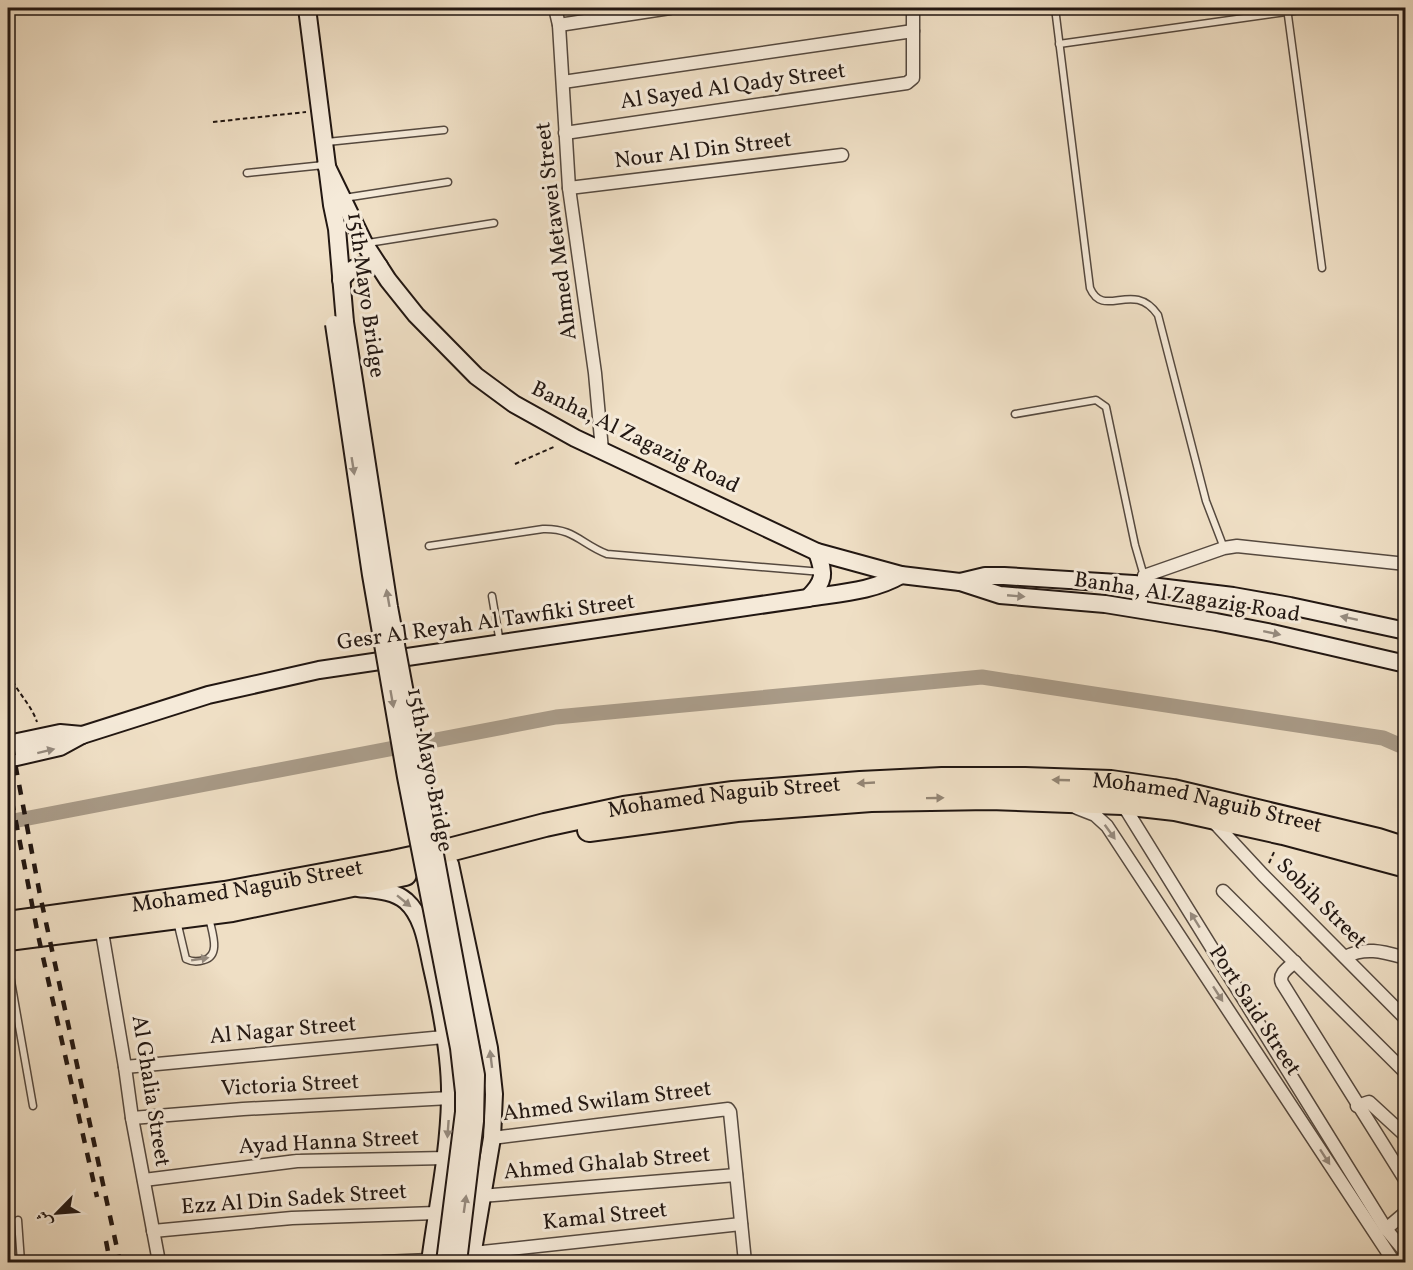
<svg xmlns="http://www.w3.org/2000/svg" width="1413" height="1270" font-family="Vollkorn,Amiri,serif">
<rect width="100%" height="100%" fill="#efdfc5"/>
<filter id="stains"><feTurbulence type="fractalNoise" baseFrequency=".00333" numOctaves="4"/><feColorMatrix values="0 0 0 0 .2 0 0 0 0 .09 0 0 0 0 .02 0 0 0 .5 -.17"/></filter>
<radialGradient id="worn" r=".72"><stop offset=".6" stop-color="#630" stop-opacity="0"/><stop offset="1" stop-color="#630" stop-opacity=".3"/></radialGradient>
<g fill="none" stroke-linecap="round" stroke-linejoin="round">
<!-- canal -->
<path stroke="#a99b88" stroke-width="15" d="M8,822l548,-105 426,-40 401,61 23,10"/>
<defs>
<g id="lane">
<path d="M1055,8l35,280c14,32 43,-9 68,27l48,186 18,47"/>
<path d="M1287,8l35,260"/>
<path d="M1059,44l256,-36"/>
<path d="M327,142l117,-12"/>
<path d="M247,173l77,-8"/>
<path d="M344,198l104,-16"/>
<path d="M368,243l126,-20"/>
<path d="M1015,414l81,-14 10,7 29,138 9,31"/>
<path d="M429,546l114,-17c31,-1 38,15 64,25l215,18"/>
<path d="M492,596l8,47"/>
<path d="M177,921l9,38c6,3 12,3 18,1 18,-5 7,-30 5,-43"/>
<path d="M8,964l25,142"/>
<path d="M18,1220l3,42"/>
</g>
<g id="street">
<path d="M555,8l4,17 10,163 26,185 7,77"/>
<path d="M559,25l111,-17"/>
<path d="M563,82l350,-51"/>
<path d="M565,133l342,-50 6,-5v-70"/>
<path d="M569,188l273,-33"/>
<path d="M1140,610l4,-34 80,-28 13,-2 169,18"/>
<path d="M1122,803l264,426 20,24"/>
<path d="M1077,808l18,7 12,11 287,436"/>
<path d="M1212,820l51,55 143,144"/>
<path d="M1223,891l183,182"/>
<path d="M101,926l24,141 7,51 27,144"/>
<path d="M1345,957c21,-11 39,-5 61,1"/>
<path d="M1295,962c-7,6 -17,12 -13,21l124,198"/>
<path d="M125,1067l319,-30"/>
<path d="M1357,1106l12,-4 37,34"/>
<path d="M132,1118l111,-9 207,-11"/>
<path d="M492,1138l236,-29 2,3 15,150"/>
<path d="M144,1180l153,-19 149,-3"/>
<path d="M481,1196l255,-21"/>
<path d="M1386,1229l20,-17"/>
<path d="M153,1231l139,-13 144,-5"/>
<path d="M473,1253l268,-29"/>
<path d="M383,1262l47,-2"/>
</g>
<g id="secondary">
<path d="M307,8l25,197 5,24 8,93"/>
<path d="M326,165l38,78 24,37 28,35 60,61 38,28 61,34 242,114 84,23 59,7 40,13 105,9 111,18 56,11 134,31"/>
<path d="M341,280c10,-13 22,-18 38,-14"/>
<path d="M960,582l25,-6h19l130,8 99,12 57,10 116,25"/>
<path d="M808,598c17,-17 17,-24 9,-46"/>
<path d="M8,744l52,-11 22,2"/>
<path d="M8,759l52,-12 22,-12 126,-40 111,-25 489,-72c31,-5 66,-7 93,-23"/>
<path d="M450,864l39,184 5,46 -2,44 -21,124"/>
<path d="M358,888c16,2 35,2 48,13 18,16 21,45 26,67 9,39 19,91 18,131 -1,55 -13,109 -20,163"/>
</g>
<g id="highway">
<path d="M589,830l148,-20 134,-10 119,-2 132,5 53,6 108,24 123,33"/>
<path id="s1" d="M8,923l217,-30 168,-31 56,-12 96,-25 79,-17 109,-15 127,-10 82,-4h83l86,3 62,9 205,49 28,9"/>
<path d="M8,939l224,-29 173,-36"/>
</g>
</defs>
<!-- lane casing -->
<use href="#lane" stroke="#55493f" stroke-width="9"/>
<!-- street casing -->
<use href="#street" stroke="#55493f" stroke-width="15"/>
<!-- secondary casing -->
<use href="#secondary" stroke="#221712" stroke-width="20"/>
<!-- highway casing -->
<use href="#highway" stroke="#221712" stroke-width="26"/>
<!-- path -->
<g stroke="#221712" stroke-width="2" stroke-dasharray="4.5 3" stroke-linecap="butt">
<path d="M213,122l93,-10"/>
<path d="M515,464l41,-18"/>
<path d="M8,667c4,22 22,34 29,55"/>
<path d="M1269,863l6,-13"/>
</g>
<!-- lane -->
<use href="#lane" stroke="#f5ead9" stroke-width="6"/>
<!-- street -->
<use href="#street" stroke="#f5ead9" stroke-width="12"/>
<!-- secondary -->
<use href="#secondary" stroke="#f5ead9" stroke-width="16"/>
<!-- highway -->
<use href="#highway" stroke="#efdfc5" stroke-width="22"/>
<!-- rail -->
<g stroke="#221712" stroke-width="4.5" stroke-dasharray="10 10" stroke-linecap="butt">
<path d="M8,726l32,169 80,367"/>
<path d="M8,781l30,154 59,262"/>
<path d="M106,1241l4,21"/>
</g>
<defs>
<g id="secondary-bridge">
<path d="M345,322l44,285 87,468 -1,46 -17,141"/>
<path d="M334,324l37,251 35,202 53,271 5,44v20l-19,150"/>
</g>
</defs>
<!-- secondary-bridge casing -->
<use href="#secondary-bridge" stroke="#221712" stroke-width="20" stroke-linecap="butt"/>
<!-- secondary-bridge -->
<use href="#secondary-bridge" stroke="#f5ead9" stroke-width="16"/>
</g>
<!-- one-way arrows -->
<defs><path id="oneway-solid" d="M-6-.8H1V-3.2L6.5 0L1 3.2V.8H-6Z" transform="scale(1.5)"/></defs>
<g fill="#968b7f">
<use href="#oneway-solid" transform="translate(353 466) rotate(81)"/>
<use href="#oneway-solid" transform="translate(1016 596) rotate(5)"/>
<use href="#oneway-solid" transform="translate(388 598) rotate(-100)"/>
<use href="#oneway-solid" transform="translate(1349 618) rotate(-168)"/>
<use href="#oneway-solid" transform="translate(1272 633) rotate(12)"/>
<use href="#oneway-solid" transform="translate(392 699) rotate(80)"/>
<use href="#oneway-solid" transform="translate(46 751) rotate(-14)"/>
<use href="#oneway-solid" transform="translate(1110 832) rotate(54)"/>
<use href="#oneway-solid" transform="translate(404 901) rotate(39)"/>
<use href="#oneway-solid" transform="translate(1195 920) rotate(-122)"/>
<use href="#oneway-solid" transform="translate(200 959) rotate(-9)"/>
<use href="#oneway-solid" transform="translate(1218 994) rotate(57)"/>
<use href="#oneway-solid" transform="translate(491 1059) rotate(-97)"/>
<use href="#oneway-solid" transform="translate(448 1129) rotate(94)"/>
<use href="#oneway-solid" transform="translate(1325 1157) rotate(57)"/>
<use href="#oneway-solid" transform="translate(465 1204) rotate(-82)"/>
</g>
<g fill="#938574">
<use href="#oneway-solid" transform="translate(1061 780) rotate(-178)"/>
<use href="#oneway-solid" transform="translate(866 783) rotate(177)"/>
<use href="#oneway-solid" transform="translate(935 798) rotate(-1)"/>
</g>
<g text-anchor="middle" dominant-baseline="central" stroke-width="6" stroke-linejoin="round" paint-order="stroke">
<!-- street labels -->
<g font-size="22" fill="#221712" stroke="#f5ead9">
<text transform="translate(733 87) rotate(-8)">Al Sayed Al Qady Street</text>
<text transform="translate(703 151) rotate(-7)">Nour Al Din Street</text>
<text transform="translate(557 231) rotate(-97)">Ahmed Metawei Street</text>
<text transform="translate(365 295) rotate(82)">15th Mayo Bridge</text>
<text transform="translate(635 438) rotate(26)">Banha, Al Zagazig Road</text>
<text transform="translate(1187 598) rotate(9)">Banha, Al Zagazig Road</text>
<text transform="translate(486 623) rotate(-8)">Gesr Al Reyah Al Tawfiki Street</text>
<text transform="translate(429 770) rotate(79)">15th Mayo Bridge</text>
<text stroke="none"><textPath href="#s1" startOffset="728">Mohamed Naguib Street</textPath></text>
<text stroke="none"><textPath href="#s1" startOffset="1214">Mohamed Naguib Street</textPath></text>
<text stroke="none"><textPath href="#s1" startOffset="242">Mohamed Naguib Street</textPath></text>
<text transform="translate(1321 904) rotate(45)">Sobih Street</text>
<text transform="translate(1254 1011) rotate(57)">Port Said Street</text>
<text transform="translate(283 1031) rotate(-5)">Al Nagar Street</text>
<text transform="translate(290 1086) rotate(-3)">Victoria Street</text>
<text transform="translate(150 1091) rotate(81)">Al Ghalia Street</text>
<text transform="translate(607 1102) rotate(-7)">Ahmed Swilam Street</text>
<text transform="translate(329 1143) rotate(-3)">Ayad Hanna Street</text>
<text transform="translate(607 1164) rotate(-5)">Ahmed Ghalab Street</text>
<text transform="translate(294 1200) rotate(-4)">Ezz Al Din Sadek Street</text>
<text transform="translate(605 1217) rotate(-6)">Kamal Street</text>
</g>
</g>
<!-- margin -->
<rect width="1413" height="1270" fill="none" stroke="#efdfc5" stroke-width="30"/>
<rect x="9" y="9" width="1395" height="1252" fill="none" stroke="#221712" stroke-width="3"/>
<rect x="15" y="15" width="1383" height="1240" fill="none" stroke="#221712" stroke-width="1.5"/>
<!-- north arrow -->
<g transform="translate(57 1213) rotate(245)" stroke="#f5ead9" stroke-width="4.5" paint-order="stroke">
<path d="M0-4.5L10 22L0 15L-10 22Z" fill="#221712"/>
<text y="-9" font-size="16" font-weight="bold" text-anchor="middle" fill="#221712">ش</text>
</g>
<rect width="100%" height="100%" filter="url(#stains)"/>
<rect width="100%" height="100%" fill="url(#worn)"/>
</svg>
